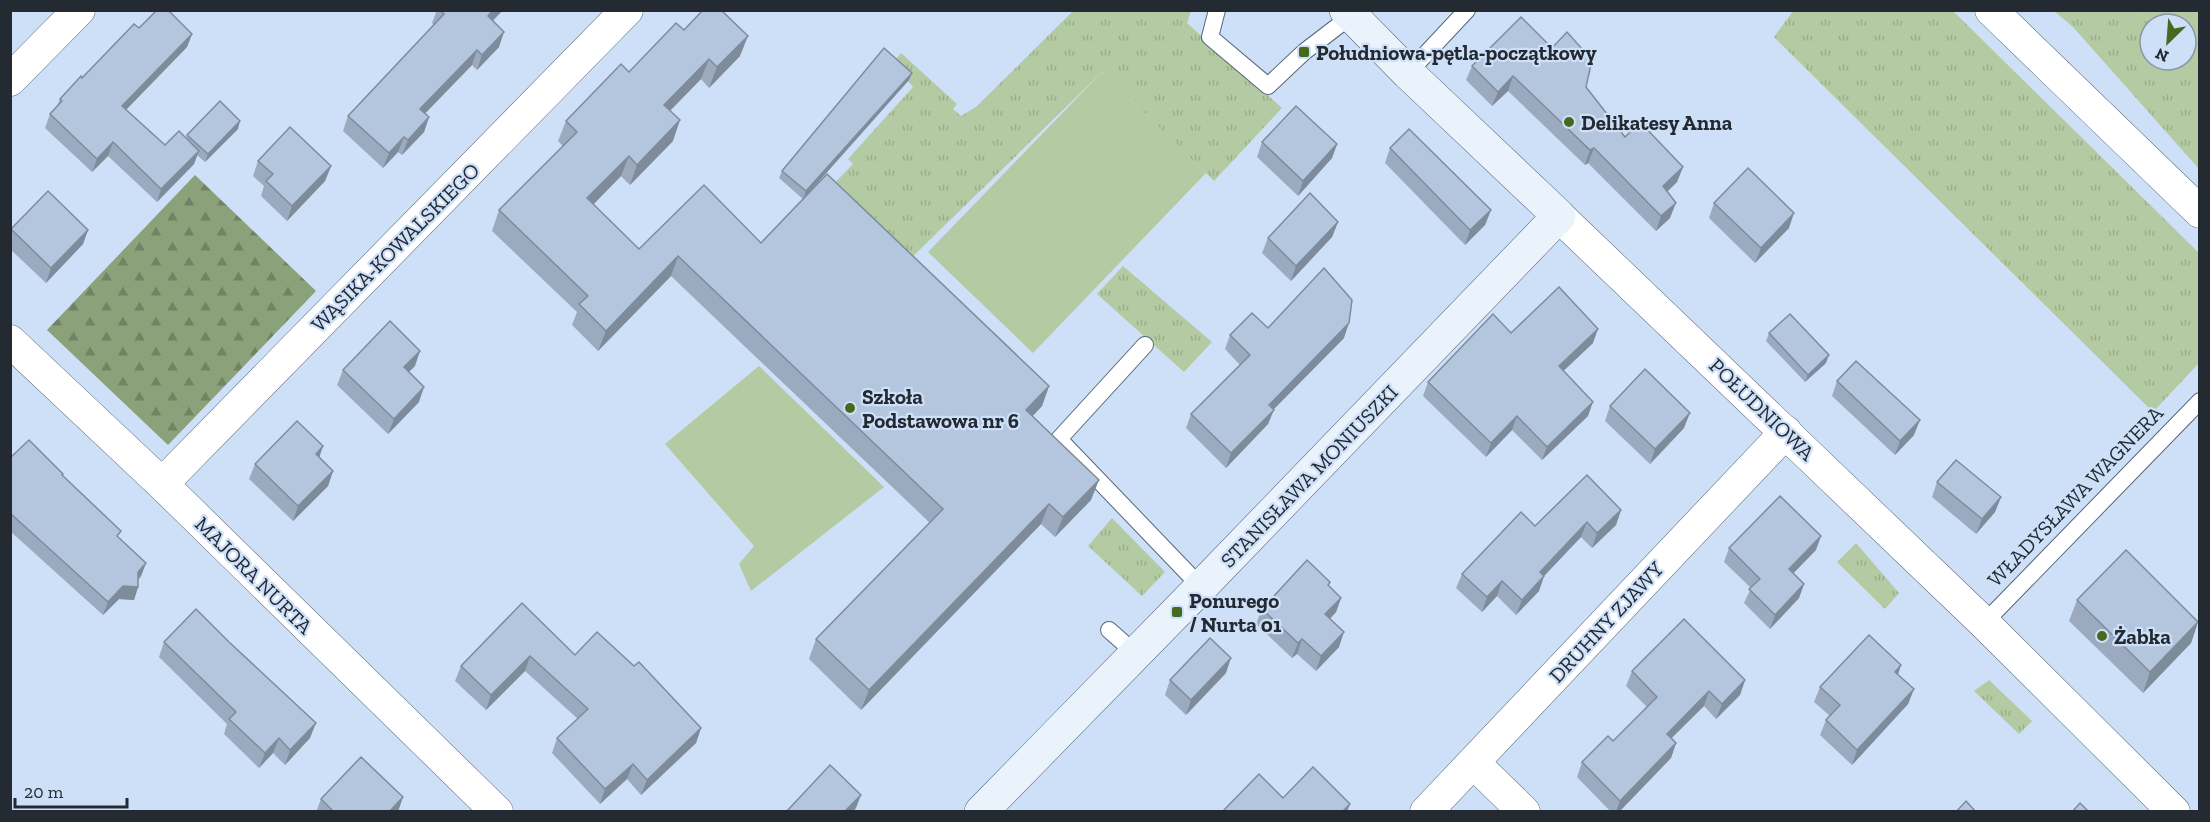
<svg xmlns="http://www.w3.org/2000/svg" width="2210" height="822" font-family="'Zilla Slab',serif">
<defs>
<pattern id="grass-tufts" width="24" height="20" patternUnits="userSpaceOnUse" patternTransform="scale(1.5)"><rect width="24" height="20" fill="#b4caa2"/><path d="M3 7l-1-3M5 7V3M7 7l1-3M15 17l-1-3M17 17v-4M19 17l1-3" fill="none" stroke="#9aae8c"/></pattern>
<pattern id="forest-firs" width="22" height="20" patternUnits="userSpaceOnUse" patternTransform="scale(1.5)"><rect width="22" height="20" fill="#8ba179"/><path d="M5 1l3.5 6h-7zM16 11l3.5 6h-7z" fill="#718364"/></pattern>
</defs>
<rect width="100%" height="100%" fill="#cee0f8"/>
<!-- grass -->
<g fill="url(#grass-tufts)">
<path d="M1073,11h118l-4,12 95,85 -68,73 -112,-109 -200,195 -78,-73 29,-30 -5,-5 65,-72 -20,-24 8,-10 56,51 -4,5 8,7 15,-9z"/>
<path d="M1793,11h160l246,242v110l-46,49 -379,-375z"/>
<path d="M2054,11h83l18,13h-5v36h36v-13l13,10v112l-126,-142z"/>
<path d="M1123,266l89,76 -28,30 -87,-78z"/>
<path d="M1112,518l53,54 -23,24 -54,-50z"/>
<path d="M1856,543l43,50 -14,16 -48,-47z"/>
<path d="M1989,680l43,41 -13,13 -45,-43z"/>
</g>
<!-- forest -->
<path fill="url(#forest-firs)" d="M195,175l121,116 -148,154 -121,-115z"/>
<!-- park -->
<g fill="#b4caa2">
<path d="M2137,11h62v46l-13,-10v-23h-31z"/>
<path d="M1102,72l104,101 -173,180 -105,-101z"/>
<path d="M759,366l125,121 -133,104 -12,-27 15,-18 -89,-102z"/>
</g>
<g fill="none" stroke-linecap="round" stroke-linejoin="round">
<defs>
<g id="lane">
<path d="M1217,10l-7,27 58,49 36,-34 47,-36"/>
<path d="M1408,73l59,-63"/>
<path d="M1145,345l-86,94 142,148"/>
<path d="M1984,623l216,-222"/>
<path d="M1109,630l26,23"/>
</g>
<g id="street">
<path d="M1991,10l209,202"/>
<path d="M10,80l69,-70"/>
<path d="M1559,216l425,407 190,189"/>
<path d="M10,341l152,143 335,328"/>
<path d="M162,484l465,-474"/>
<path d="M1474,763l50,49"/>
<path d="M1426,812l360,-380"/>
</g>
<path id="secondary" d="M981,812l220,-225 358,-371 -151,-143 -62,-63"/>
</defs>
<!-- lane casing -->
<use href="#lane" stroke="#57677b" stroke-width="18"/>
<!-- street casing -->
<use href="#street" stroke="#57677b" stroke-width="33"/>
<!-- secondary casing -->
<use href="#secondary" stroke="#57677b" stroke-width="34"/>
<!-- lane -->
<use href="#lane" stroke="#fff" stroke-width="16"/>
<!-- street -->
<use href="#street" stroke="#fff" stroke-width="32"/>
<!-- secondary -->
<use href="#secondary" stroke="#eaf2fb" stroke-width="33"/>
</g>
<!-- wall -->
<g fill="#9baabf">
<path d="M437,10h66l-10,11 6,26 -22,23 -5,-5 -47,48 4,4 -5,15 -22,23 -4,-3 -15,16 -40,-37 5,-15 86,-91 -2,-2z"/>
<path d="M139,28l53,6 -5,13 -61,63 39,35 21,-7 1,-3 51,-6 -33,33 -8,-7 -3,9 -37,38 -49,-46 -16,16 -47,-44 5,-14 7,-8 3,-7 22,-21z"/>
<path d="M684,30l56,26 -31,32 -8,-9 -31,32 3,30 -43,44 -9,-9 -28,29 46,44 122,-6 42,-44 -24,-21 3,-7 130,-98 -3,7 -104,117 244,189 -7,20 -9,10 58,84 -36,37 -14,-13 -180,186 -52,-51 7,-20 114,-116 -259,-247 -73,75 -26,-26 5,-13 -85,-81 7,-21 64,-64 -5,-5 8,-20z"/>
<path d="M1472,66l114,21 39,50 58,30 -6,15 -10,10 3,26 -14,13 -68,-68 -3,2 -77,-74 -16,15 -26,-26z"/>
<path d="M1262,142l75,2 -5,14 -34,38 -41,-39z"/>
<path d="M1390,148l101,62 -6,15 -20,20 -80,-82z"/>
<path d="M258,161l73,5 -6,15 -38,40 -26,-25 3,-10 -11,-10z"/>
<path d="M1714,203l75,25 -34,35 -46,-45z"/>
<path d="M1338,222l-6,15 -41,44 -29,-28 6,-15z"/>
<path d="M11,229l77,1 -5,14 -37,39 -36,-34z"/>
<path d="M1268,328l76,10 -71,72 -5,14 -42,44 -40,-40 5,-14 49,-49 -15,-16 5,-14z"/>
<path d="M1511,333l82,10 -30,28 25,45 -46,44 -30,-30 -26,27 -63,-61 5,-14z"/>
<path d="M1769,333l57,30 -21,19 -39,-41z"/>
<path d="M415,366l-6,6 10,30 -31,32 -51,-49 6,-15z"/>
<path d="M1837,381l77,54 -19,20 -63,-59z"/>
<path d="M1610,406l74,22 -34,36 -45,-43z"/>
<path d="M323,446l-4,11 14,14 -5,15 -35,35 -44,-42 6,-15z"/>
<path d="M10,458l53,18 56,62 27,25 -5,13 -3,4v7l-4,13 -15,-1 -16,16 -93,-84z"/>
<path d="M1937,482l64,15 -6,15 -19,22 -44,-37z"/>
<path d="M1621,510l-5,15 -24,23 -11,-11 -37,39 -5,15 -23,24 -19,-19 -15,16 -26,-24 6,-14 73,-48z"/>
<path d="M1729,548l87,2 -23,23 11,11 -5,14 -29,31 -26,-26 7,-15 -27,-26z"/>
<path d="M1328,586l13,12 -5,14 -6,7 9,28 -23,24 -19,-17 -5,4 -36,-34 6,-15z"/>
<path d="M2077,600l121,22 -7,21 -48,50 -74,-72z"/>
<path d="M522,603l53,52 126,73 -5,15 -55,52 -14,-16 -27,25 -48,-51 5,-15 21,-19 -53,-48 -39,39 -31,-29 6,-15z"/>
<path d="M164,642l146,96 -25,27 -12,-12 -14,15 -35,-34 3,-10 -68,-67z"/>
<path d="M1901,665l-3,10 16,14 -6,15 -56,61 -32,-30 6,-15 4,-4 -16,-14 6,-15z"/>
<path d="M1632,671l113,9 -5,15 -24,24 -12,-13 -32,32 4,5 -5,15 -52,54h-8l-34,-35 5,-15 31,-21 34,-34 -21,-21z"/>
<path d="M1226,673l-40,42 -21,-20 5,-15z"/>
<path d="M321,799l77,13h-82z"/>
</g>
<!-- shaded-wall -->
<g fill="#7e8b9b">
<path d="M493,10h10l-21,21 6,-15z"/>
<path d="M504,32l-5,15 -22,23 5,-15z"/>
<path d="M192,34l-5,13 -70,72 5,-13z"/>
<path d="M748,36l-8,20 -31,32 8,-21z"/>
<path d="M477,50l-5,15 -57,59 5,-15z"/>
<path d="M709,59l-8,20 -45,46 8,-20z"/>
<path d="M912,73l-3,7 -106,119 3,-8z"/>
<path d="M1513,76l-5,15 -16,15 6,-14z"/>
<path d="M429,117l-5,15 -22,23 6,-15z"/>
<path d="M680,120l-7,21 -43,44 7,-20z"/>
<path d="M240,121l-2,8 -33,33 3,-8z"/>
<path d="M404,137l-6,15 -15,16 6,-15z"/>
<path d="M113,142l-5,14 -16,16 5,-13z"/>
<path d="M1337,144l-5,14 -34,38 5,-15z"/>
<path d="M1594,148l-6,15 -3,2 5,-15z"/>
<path d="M199,151l-5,13 -37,38 4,-13z"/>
<path d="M629,156l-8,20 -42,43 8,-21z"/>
<path d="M331,166l-6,15 -38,40 5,-15z"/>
<path d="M1683,167l-6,15 -20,19 6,-15z"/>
<path d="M1676,203l-6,15 -14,13 5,-15z"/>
<path d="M1491,210l-6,15 -20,20 5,-15z"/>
<path d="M1794,213l-5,15 -34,35 6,-15z"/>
<path d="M1338,222l-6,15 -41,44 5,-15z"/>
<path d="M88,230l-5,14 -37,39 5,-15z"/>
<path d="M678,256l-7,20 -73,75 8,-20z"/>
<path d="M1349,323l-5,15 -81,82 6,-15z"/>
<path d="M1598,329l-5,14 -39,37 5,-14z"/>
<path d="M420,351l-5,15 -17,16 6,-15z"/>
<path d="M1829,355l-3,8 -21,19 3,-7z"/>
<path d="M1049,386l-7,20 -23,24 7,-20z"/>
<path d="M424,387l-5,15 -31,32 6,-15z"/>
<path d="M1593,402l-5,14 -46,44 5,-13z"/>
<path d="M1274,410l-6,14 -42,44 5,-15z"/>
<path d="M1690,413l-6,15 -34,36 5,-15z"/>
<path d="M1517,416l-5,14 -26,27 5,-14z"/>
<path d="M1920,420l-6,15 -19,20 5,-14z"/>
<path d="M323,446l-5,15 -2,-7z"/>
<path d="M333,471l-5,15 -35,35 5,-15z"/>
<path d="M1099,480l-8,20 -36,37 8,-20z"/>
<path d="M2001,497l-6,15 -19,22 6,-15z"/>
<path d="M1049,504l-8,20 -180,186 8,-20z"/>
<path d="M1621,510l-5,15 -24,23 5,-15z"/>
<path d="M1587,522l-6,15 -37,39 -5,15 -23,24 6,-15 18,-28z"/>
<path d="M1821,536l-5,14 -32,33 5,-14z"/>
<path d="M146,563l-5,13 -7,9 4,-13z"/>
<path d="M1502,581l-5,15 -15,16 5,-15z"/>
<path d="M1804,584l-5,14 -29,31 5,-14z"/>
<path d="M123,586l15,1 -4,13 -15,-1 -16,16 5,-13z"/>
<path d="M1341,598l-5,14 -16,17 5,-15z"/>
<path d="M2198,622l-7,21 -48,50 7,-21z"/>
<path d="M1344,632l-5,15 -23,24 5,-15z"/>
<path d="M1302,639l-5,15 -5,4 6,-15z"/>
<path d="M530,656l-5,15 -39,39 5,-15z"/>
<path d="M1231,658l-5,15 -40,42 5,-15z"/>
<path d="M1901,665l-5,15 -1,-8z"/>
<path d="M1745,680l-5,15 -24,24 6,-15z"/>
<path d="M1914,689l-6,15 -56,61 5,-15z"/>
<path d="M1709,691l-5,15 -43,42 6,-14z"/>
<path d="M316,723l-6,15 -25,27 5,-15z"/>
<path d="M701,728l-5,15 -55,52 6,-15z"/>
<path d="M279,738l-6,15 -14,15 6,-15z"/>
<path d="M1676,743l-5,15 -52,54h-3l4,-11z"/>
<path d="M633,764l-6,15 -27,25 5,-15z"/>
<path d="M861,795l-5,13 -3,4h-9z"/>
<path d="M403,797l-5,15h-9z"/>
<path d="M1350,804l-3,8h-5z"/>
</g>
<!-- building -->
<g fill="#b4c6de" stroke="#7e8b9b" stroke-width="1.5">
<path d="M157,10h11l24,24 -70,72 43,39 14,-14 20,20 -38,38 -48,-47 -16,17 -47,-45 12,-13 -2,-2 21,-23 1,2 52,-54 5,4z"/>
<path d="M440,10h53l-5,6 16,16 -22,23 -5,-5 -57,59 9,8 -21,23 -4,-3 -15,16 -41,-37 96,-102z"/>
<path d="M703,10h18l27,26 -31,31 -8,-8 -45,46 16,15 -43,45 -8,-9 -42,42 52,51 65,-64 57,58 66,-69 222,212 -23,24 73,70 -36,37 -14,-13 -180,186 -53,-51 127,-130 -265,-253 -72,75 -27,-27 9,-8 -89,-86 78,-78 -11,-11 55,-57 8,8 47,-49 8,7z"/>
<path d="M1521,17l31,31 15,-16 25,28 -6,27 39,50 15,-15 43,45 -20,19 13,17 -15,13 -67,-68 -4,2 -77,-74 -15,16 -26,-26z"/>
<path d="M884,48l28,25 -106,118 -24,-20z"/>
<path d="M220,101l20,20 -32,33 -21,-19z"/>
<path d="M1296,106l41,38 -34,37 -41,-39z"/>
<path d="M290,127l41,39 -39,40 -26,-25 7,-7 -15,-13z"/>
<path d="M1409,129l82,81 -21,20 -80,-82z"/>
<path d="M1748,168l46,45 -33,35 -47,-45z"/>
<path d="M48,191l40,39 -37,38 -40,-39z"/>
<path d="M1310,193l28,29 -42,44 -28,-28z"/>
<path d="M1324,268l28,32 -3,23 -80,82 5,5 -43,43 -40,-39 59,-59 -20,-20 22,-22 16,15z"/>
<path d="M1559,287l39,42 -39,37 34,36 -46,45 -30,-31 -26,27 -63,-61 65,-68 18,19z"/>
<path d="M1790,314l39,41 -21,20 -39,-42z"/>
<path d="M390,321l30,30 -16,16 20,20 -30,32 -51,-49z"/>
<path d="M1856,361l64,59 -20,21 -63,-60z"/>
<path d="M1645,369l45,44 -35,36 -45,-43z"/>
<path d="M297,421l26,25 -7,8 17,17 -35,35 -43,-42z"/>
<path d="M29,440l34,34 -1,1 59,56 -4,5 29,27 -8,9v15l-15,-1 -15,16 -98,-89v-55z"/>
<path d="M1956,460l45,37 -19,22 -45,-37z"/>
<path d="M1587,475l34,35 -24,23 -10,-11 -47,50 4,4 -22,24 -20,-19 -15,16 -25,-23 59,-62 14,14z"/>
<path d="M1780,496l41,40 -32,33 15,15 -29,31 -26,-26 11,-10 -31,-31z"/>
<path d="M2126,550l72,72 -48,50 -73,-72z"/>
<path d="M1307,560l23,22 -2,3 13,13 -16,16 19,18 -23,24 -19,-17 -4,4 -36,-34z"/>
<path d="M522,603l53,52 22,-23 37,34 5,-4 62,66 -54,52 -14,-16 -28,25 -48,-51 31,-29 -58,-53 -39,39 -30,-29z"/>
<path d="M196,609l33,33 87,81 -26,27 -11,-12 -14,15 -36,-34 7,-7 -72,-70z"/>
<path d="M1684,619l61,61 -23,24 -13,-13 -42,43 9,9 -56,58 -38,-39 26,-26 5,5 44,-44 -25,-26z"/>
<path d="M1869,635l32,30 -6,7 19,17 -57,61 -31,-30 14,-15 -20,-18z"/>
<path d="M1210,638l21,20 -40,42 -21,-20z"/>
<path d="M361,757l42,40 -14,15h-55l-13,-13z"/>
<path d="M830,765l31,30 -17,17h-58z"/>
<path d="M1313,767l37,37 -8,8 -119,-1 36,-37 24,24z"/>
<path d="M1966,801l10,11h-20z"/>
<path d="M2080,803l9,9h-17z"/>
</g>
<!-- markers -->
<g fill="#466920" stroke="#cee0f8" stroke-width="2">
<rect x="1298" y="46" width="12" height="12" rx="3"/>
<circle cx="1569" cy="122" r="6"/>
<circle cx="850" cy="408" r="6"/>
<rect x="1171" y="606" width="12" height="12" rx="3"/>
<circle cx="2102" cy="636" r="6"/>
</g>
<g text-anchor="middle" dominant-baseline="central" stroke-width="4.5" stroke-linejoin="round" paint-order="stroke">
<!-- poi labels -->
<g font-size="21" font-weight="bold" fill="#232a32" stroke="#cee0f8" text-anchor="start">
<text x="1316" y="52">Południowa-pętla-początkowy</text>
<text x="1581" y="122">Delikatesy Anna</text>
<text x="862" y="396">Szkoła<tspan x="862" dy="24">Podstawowa nr 6</tspan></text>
<text x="1189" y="600">Ponurego<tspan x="1189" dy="24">/ Nurta 01</tspan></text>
<text x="2114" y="636">Żabka</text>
</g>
<!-- street labels -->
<g font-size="21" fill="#232a32" stroke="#cee0f8">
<text transform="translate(395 247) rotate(-45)">WĄSIKA-KOWALSKIEGO</text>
<text transform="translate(1762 409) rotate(44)">POŁUDNIOWA</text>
<text transform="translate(1309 476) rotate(-46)">STANISŁAWA MONIUSZKI</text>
<text transform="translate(2075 496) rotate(-46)">WŁADYSŁAWA WAGNERA</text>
<text transform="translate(254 575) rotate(45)">MAJORA NURTA</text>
<text transform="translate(1606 622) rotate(-47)">DRUHNY ZJAWY</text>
</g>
</g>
<!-- border -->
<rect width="2210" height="822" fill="none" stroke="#232a32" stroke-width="24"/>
<!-- north arrow -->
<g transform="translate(2168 42) rotate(205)"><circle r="28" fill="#cee0f8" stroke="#8a97a9" stroke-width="1.5"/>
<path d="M0-4.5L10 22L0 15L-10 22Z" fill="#466920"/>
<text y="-9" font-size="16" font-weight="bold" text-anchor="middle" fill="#232a32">N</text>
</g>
<!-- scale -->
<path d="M15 798v9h112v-9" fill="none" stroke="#232a32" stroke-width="3"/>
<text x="24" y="798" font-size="18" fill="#232a32" stroke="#cee0f8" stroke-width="4.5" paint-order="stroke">20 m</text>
</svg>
